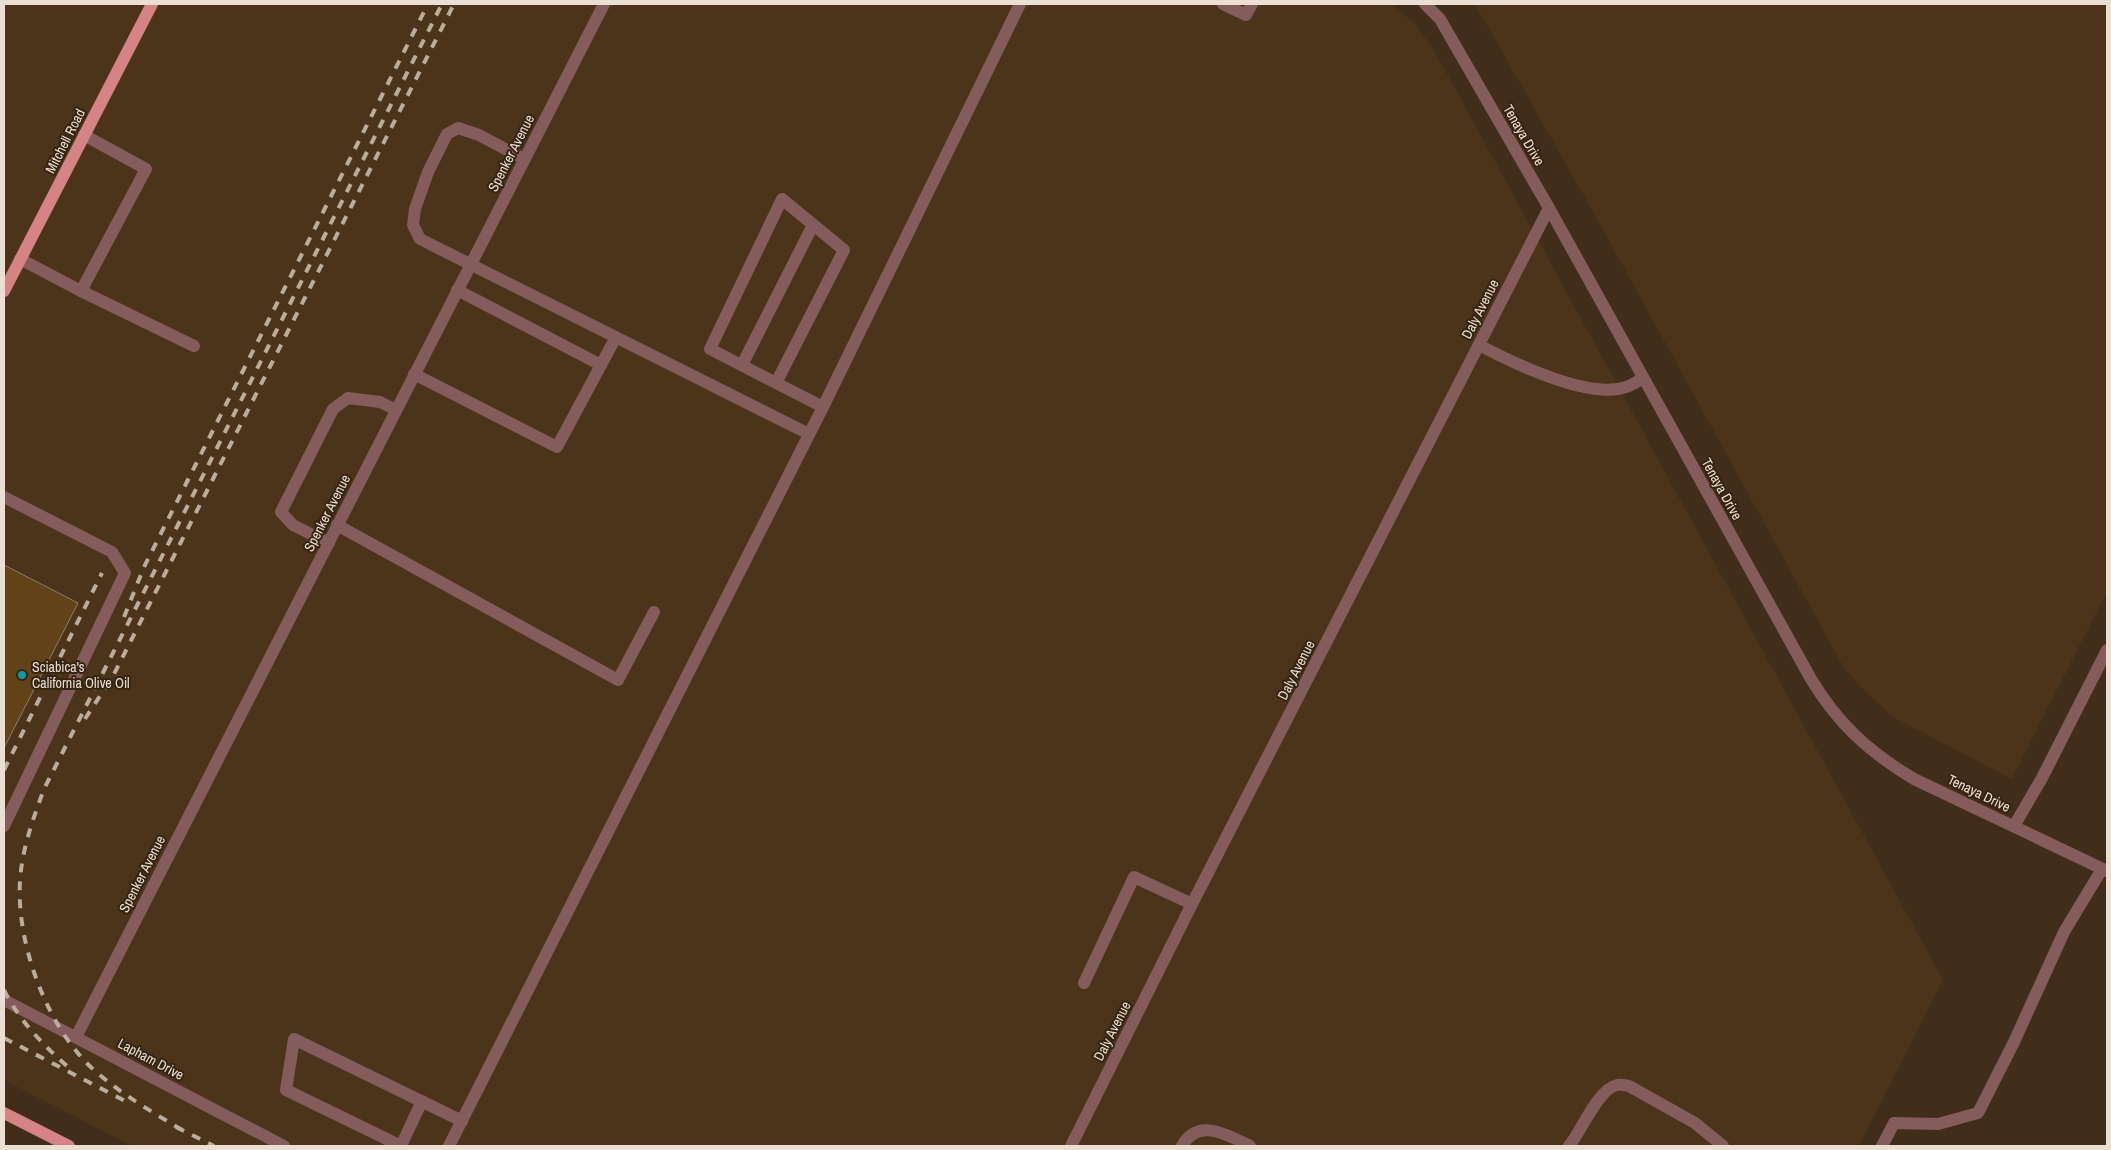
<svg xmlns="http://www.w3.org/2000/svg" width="2111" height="1150" font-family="'Archivo Narrow',sans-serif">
<rect width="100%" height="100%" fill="#402e1a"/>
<!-- built -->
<g fill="#4b341a">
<path d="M4,4h1387l24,20 19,26 509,930 -84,166h-1727l-128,-66z"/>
<path d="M1475,4h632v587l-95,188 -119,-62 -33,-31 -16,-18 -244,-444z"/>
</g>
<!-- building -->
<path fill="#63421a" stroke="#917c65" d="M4,565l74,38 -74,145z"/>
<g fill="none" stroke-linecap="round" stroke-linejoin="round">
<!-- minor -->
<g stroke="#845c5c" stroke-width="12">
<path d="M1223,4l23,11 6,-11"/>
<path d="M1425,4l15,15 109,189 262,471c27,45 58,73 103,100l193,92"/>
<path d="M524,159l-45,-24 -21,-7 -11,6 -19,38 -13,37 -2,16 7,14 389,195"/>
<path d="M20,259l61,32 65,-122 -62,-34"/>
<path d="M81,291l113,55"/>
<path d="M1479,345c34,18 110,55 147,42 6,-2 12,-6 17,-9"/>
<path d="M601,365l15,-28"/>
<path d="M742,365l71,-140"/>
<path d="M414,374l143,73 44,-82 -144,-75"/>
<path d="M776,383l68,-133 -62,-51 -72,150 113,58 197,-403"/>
<path d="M4,497l108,55 13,21 -121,253"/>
<path d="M337,525l281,155 36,-68"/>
<path d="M329,543l-36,-18 -12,-13 52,-103 15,-11 32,4 16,8"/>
<path d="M2014,826l28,-48 65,-128"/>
<path d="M1084,983l50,-106 58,27"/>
<path d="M4,1000l280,146"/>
<path d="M76,1037l528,-1033"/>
<path d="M422,1101l-21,45 -115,-56 8,-51 168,82"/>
<path d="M449,1146l374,-739"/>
<path d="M1071,1146l121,-242 357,-696"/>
<path d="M1182,1146c16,-29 46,-11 68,0"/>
<path d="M1569,1146c12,-14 29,-57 48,-61 4,-1 8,0 12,1l66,37 28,23"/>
<path d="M1882,1146l12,-23 44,1 40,-11 36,-71 50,-110 38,-63"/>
</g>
<!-- major -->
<g stroke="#d58385" stroke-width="12">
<path d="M4,291l148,-287"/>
<path d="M4,1113l65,33"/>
</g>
<!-- rail -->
<g stroke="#baad9e" stroke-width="4" stroke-dasharray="9 9" stroke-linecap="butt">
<path d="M124,617l20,-50 284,-563"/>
<path d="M85,719l28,-43 341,-672"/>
<path d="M4,770l98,-197"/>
<path d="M4,990c15,30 38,54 64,77"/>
<path d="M4,1038l121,63"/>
<path d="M176,1127l38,19"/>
<path d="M182,1130c-30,-18 -61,-36 -88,-60 -47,-42 -78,-127 -74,-189 2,-32 13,-62 24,-92l398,-785"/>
</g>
</g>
<!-- markers -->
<circle fill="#0f9aa8" stroke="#352410" stroke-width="2" cx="22" cy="675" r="5"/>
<g text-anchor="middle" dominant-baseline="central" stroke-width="4" stroke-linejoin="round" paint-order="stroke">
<!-- street labels -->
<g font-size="14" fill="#ebdfd3" stroke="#352410">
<text transform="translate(1524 135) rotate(60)">Tenaya Drive</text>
<text transform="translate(65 141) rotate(-63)">Mitchell Road</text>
<text transform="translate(511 153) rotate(-63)">Spenker Avenue</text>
<text transform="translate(1480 309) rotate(-63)">Daly Avenue</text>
<text transform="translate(1722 489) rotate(61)">Tenaya Drive</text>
<text transform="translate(327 513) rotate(-63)">Spenker Avenue</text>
<text transform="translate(1296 670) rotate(-63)">Daly Avenue</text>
<text transform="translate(1979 793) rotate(26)">Tenaya Drive</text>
<text transform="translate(142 874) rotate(-63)">Spenker Avenue</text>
<text transform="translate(1112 1031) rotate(-63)">Daly Avenue</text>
<text transform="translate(151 1059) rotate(28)">Lapham Drive</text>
</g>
<!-- poi labels -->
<g font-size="14" fill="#ebdfd3" stroke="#352410" text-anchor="start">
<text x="32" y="667">Sciabica's<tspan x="32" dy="16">California Olive Oil</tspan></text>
</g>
</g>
<!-- border -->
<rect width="2111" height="1150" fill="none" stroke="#ebdfd3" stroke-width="10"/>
</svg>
